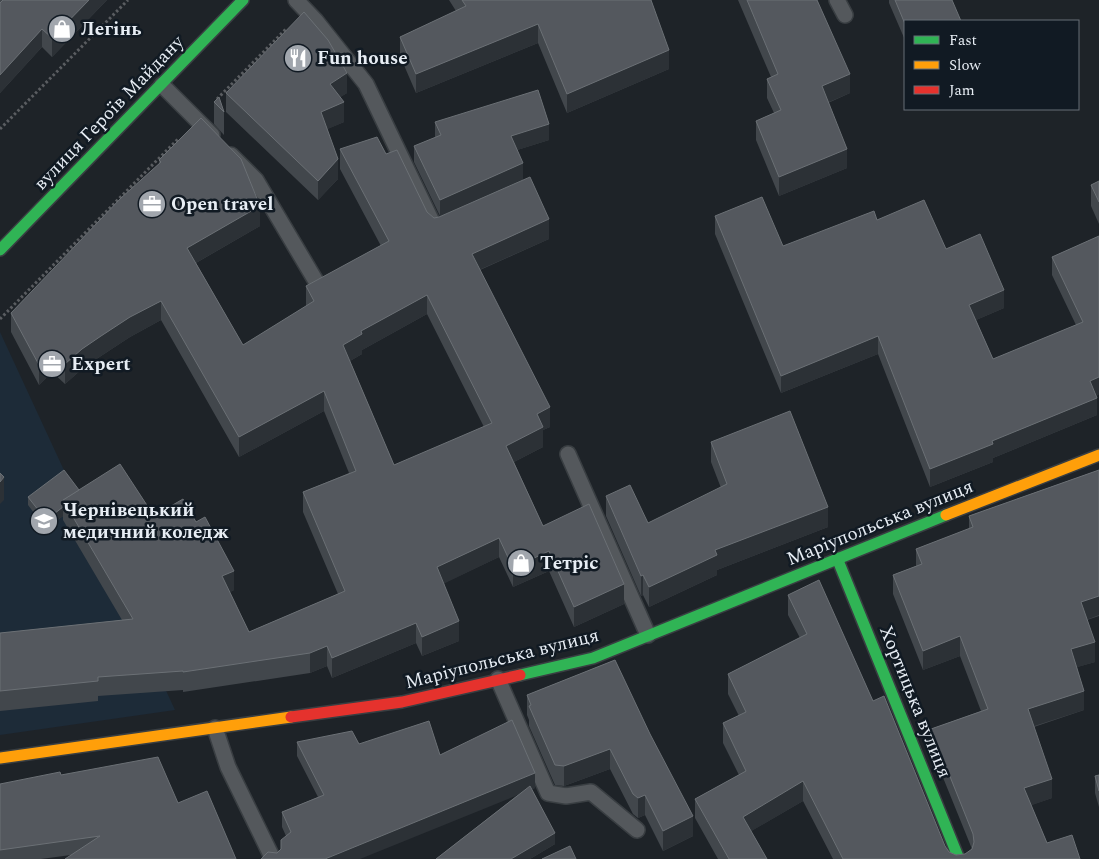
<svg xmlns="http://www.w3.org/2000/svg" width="1099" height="859" font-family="Spectral,serif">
<rect width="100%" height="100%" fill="#1e2328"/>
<!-- built -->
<path fill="#1d2b38" d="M0,332l175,378 -175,25z"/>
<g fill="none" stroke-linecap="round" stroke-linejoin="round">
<defs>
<g id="lane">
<path d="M296,0l20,21 50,63 69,144 4,-2"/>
<path d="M837,0l8,15"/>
<path d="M162,85l50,50"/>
<path d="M231,155l25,25 61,103"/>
<path d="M568,454l80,181"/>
<path d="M498,679l50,114 18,3 25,-4 46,38"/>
<path d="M215,728l13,39 45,92"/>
</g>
<g id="fast">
<path d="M0,250l243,-250"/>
<path d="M837,558l122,301"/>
<path d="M520,675l73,-17 353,-143"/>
</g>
<g id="slow">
<path d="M946,515l153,-60"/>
<path d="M0,758l291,-41"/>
</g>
<path id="jam" d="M291,717l111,-15 118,-27"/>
</defs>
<!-- lane casing -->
<use href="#lane" stroke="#393e42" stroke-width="18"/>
<!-- fast casing -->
<use href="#fast" stroke="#393e42" stroke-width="14"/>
<!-- slow casing -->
<use href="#slow" stroke="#393e42" stroke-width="14"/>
<!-- jam casing -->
<use href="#jam" stroke="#393e42" stroke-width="14"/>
<!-- path -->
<g stroke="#5a5d61" stroke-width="3" stroke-dasharray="2.5 2.5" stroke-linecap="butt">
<path d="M217,99l69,-70"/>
<path d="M0,129l128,-129"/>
<path d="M0,319l178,-180"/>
</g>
<!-- lane -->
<use href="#lane" stroke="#54585c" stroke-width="15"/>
<!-- fast -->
<use href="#fast" stroke="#30b455" stroke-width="11"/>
<!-- slow -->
<use href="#slow" stroke="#ff9f0a" stroke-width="11"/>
<!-- jam -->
<use href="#jam" stroke="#e5322d" stroke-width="11"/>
</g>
<!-- wall -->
<g fill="#42474c" fill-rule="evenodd">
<path d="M0,0h107l-55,57 -10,-10 -42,46z"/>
<path d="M449,0h202l18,69 -102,44 -29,-70 -122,50 -16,-37v-19l56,-26z"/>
<path d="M738,0h79l33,93 -22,10 19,65 -68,28 -23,-56v-19l18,-8 -7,-15v-19l4,-2z"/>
<path d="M889,0h63l-47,21v19l-16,-37z"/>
<path d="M226,93h121l-7,4 4,25 -17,7 11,50 -20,21 -92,-88z"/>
<path d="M214,102l10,10v23l-10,-11z"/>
<path d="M435,122l114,18 -32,10 6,30 -83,36 -26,-54v-16l21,-8z"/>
<path d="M340,149l46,5 41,58 7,6 115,21 -69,31 70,157 -7,3v17l-29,15 29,64 81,78 -50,23 -25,-56 -36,16 -14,-30 -55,26 15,58 -37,15 -6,-13 -84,35 -5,-12 -17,7 -127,19v-2l-85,6v5l-98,10v-78l122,-13 -59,-100v-4l-17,13 -18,-24v-8l51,-7 75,26 80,74 -4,2 19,40 89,-38 -35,-82v-20l46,-19 -25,-62 -85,46 -78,-137 -31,17 -29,19 -19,13 -17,15 -13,-12 -13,13 -28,-53v-19l148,-149v-4l101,66 -64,37 47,82 63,-39v-20l75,-40 -41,-77zM427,314l57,113 -90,38 -44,-104 12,-7v-4z"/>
<path d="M1099,181v43l-8,-18v-21z"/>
<path d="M715,216l68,30 94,-26 69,29 58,59 -28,12 17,39 83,-34 -24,-50v-18l47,-21v158l-3,2 1,19 -104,43v4l-63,25 -52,-133 -97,39 -66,-159z"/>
<path d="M711,442l117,85 -111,43v5l-68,32 -6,-12 -2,1 -35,-80v-20l42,27 73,-35 -10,-26z"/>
<path d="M1099,470v146l-12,4 8,42 -18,5 7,43 -50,17 18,71 -21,7 16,38 33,16h-247l-30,-58 -52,30 16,28h-49l-23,-41v-19l44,-24 -16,-32v-20l16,-7 -11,-22v-20l72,-36 -12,-23v-20l85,106 72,145 4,6 7,3 9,-1 7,-5 -41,-101v-19l50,-18 -21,-55 -37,14 -30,-76v-19l23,-9v-17l53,-20v-13z"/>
<path d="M615,660l78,176 -30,15 -18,-36 -7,3 -5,-4 -23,-45 -46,17 -9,-1 -26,-59v-6l-2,-5v-20z"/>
<path d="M297,742l62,2 81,11 95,33 -3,1 23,55 -25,15h-94l83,-65 -242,59 4,-4 5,-13 -4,-9v-15l36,-15 -21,-41z"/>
<path d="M61,775l117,28 -107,52 -30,4h-41v-75z"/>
<path d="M1099,775v32l-4,-14v-17z"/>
</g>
<!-- shaded-wall -->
<g fill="#2c3136">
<path d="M89,0h18l-55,57v-19z"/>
<path d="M538,24v19l-122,50v-19z"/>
<path d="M42,29v18l-42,46v-18z"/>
<path d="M669,50v19l-102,44v-19z"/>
<path d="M347,73v20l-17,11v-20z"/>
<path d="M850,74v19l-28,12v-19z"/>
<path d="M344,102v20l-23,10v-20z"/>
<path d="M549,124v16l-38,12v-16z"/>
<path d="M847,149v19l-68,28v-19z"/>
<path d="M338,159v20l-20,21v-19z"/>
<path d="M523,163v17l-83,36v-16z"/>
<path d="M260,206v20l-73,42v-20z"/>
<path d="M549,219v20l-77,34v-19z"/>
<path d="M1004,290v18l-35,15v-18z"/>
<path d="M427,295v19l-65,36v4l-19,11v-20l18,-14z"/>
<path d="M161,301v19l-31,17 -29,19 -19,13 -17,15v-20l17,-15 48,-32z"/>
<path d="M878,336v18l-97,39v-17z"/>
<path d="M52,352v20l-13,13v-20z"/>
<path d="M1099,377v17l-9,5v-18z"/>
<path d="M324,391v20l-85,46v-20z"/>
<path d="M1097,398v17l-104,43v4l-63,25v-18l62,-28z"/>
<path d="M550,407v20l-7,3v17l-37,19v-20l31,-32z"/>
<path d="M4,477v23l-4,4v-22z"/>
<path d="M63,507v9l-17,13v-9z"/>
<path d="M828,507v20l-111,43v5l-68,32v-20l66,-37z"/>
<path d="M499,538v19l-62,30v-20z"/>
<path d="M549,551v20l-36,16v-19z"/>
<path d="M234,571v19l-12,6v-20z"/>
<path d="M643,575v20l-2,1v-20z"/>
<path d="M624,584v20l-50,23v-20z"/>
<path d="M1099,596v19l-18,7v-20z"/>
<path d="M459,621v20l-37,15v-19z"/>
<path d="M416,623v20l-84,35v-20z"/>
<path d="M960,636v20l-37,14v-19z"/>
<path d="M1095,642v20l-24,7v-20z"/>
<path d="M327,646v20l-17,7v-20z"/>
<path d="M1084,691v19l-56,18v-19z"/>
<path d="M610,749v20l-46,17v-20z"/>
<path d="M535,773v15l-175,71h-35z"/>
<path d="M1052,779v19l-28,10v-20z"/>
<path d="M803,781v20l-60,35v-19z"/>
<path d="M645,795v20l-7,3v-20z"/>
<path d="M693,816v20l-30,15v-20z"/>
<path d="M555,833v11l-25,15h-19z"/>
</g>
<!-- building -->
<g fill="#54585e" stroke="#6b7075" fill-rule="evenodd">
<path d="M3,0h86l-37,38 -10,-9 -42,46v-72z"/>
<path d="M462,0h189l18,50 -102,44 -29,-70 -122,50 -16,-37 66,-31z"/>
<path d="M747,0h70l33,74 -28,12 25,63 -68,28 -23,-56 25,-11 -14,-31 11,-5z"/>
<path d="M895,0h57l9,21h-56v3z"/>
<path d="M304,12l24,28 19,33 -17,11 14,18 -23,10 17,47 -20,22 -92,-88z"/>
<path d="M538,90l11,34 -38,12 12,27 -83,37 -26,-54 27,-11 -6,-13z"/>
<path d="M219,97l5,15 -10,-10z"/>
<path d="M201,118l40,41 19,47 -73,42 56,97 71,-44 -8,-15 83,-45 -49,-92 37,-12 9,17 11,-4 30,62 7,6 5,-1 91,-40 19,42 -77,35 78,153 -13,7 6,13 -37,19 37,80 46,-22 35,80 -50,23 -25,-56 -36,17 -14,-30 -62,29 22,54 -37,16 -6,-14 -84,35 -5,-12 -17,7 -127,19v-1l-85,6v4l-98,10v-58l133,-14 -70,-119 57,-36 34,52 29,-17 13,23 9,-5 29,54 -12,5 27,56 96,-41 -42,-99 53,-21 -32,-80 -85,46 -78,-136 -31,16 -29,19 -19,13 -17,15 -13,-12 -13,13 -28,-52 110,-115 40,-36 -2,-2zM427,295l65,128 -98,42 -51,-120 19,-11 -1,-3z"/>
<path d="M1099,181v21l-8,-17z"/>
<path d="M762,197l21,49 91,-35 3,9 47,-20 22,49 34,-15 24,56 -35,15 24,54 90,-37 -31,-65 47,-21v141l-9,4 7,17 -105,43 1,3 -63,25 -52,-133 -97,40 -66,-160z"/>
<path d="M790,411l38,96 -113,43 2,5 -68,32 -6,-12 -2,1 -35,-80 24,-11 18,38 79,-39 -16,-42z"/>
<path d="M64,470l15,20 -16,10v7l-17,13 -18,-23z"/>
<path d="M1099,470v126l-18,6 14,40 -24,7 13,42 -56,18 24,70 -28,9 23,55 25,-8 8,24h-237l-40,-78 -60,36 24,42h-38l-34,-60 51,-28 -23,-48 23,-11 -18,-38 79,-40 -19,-39 31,-15 54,121 11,-5 61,150 4,6 7,3 9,-1 7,-5 2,-7 -1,-8 -42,-105 57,-20 -28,-73 -37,15 -30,-76 29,-11 -6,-15 57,-22 -4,-11z"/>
<path d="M0,473l4,4 -4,5z"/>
<path d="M615,660l35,74 43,82 -30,15 -18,-36 -7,3 -5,-4 -23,-45 -46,17 -9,-1 -26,-59 2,-1 -4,-10z"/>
<path d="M512,720l23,53 -210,86h-64l7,-7 9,1 4,-4v-9l10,-8 -9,-20 42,-17 -27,-53 55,-11 7,13 70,-23 11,34z"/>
<path d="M158,757l20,46 29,-12 29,68h-171l35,-23 -100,14v-66l60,-12 1,3z"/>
<path d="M1099,775v16l-4,-15z"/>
<path d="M530,786l25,47 -44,26h-75z"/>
<path d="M570,846l6,13h-34z"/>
</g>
<!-- icons -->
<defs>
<symbol id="shop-disc" viewBox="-11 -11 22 22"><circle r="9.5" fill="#a1a6ad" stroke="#111a23"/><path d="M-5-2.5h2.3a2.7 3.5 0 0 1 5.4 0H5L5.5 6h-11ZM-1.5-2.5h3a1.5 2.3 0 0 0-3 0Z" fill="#fff"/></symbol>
<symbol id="restaurant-disc" viewBox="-11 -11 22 22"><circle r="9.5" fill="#a1a6ad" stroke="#111a23"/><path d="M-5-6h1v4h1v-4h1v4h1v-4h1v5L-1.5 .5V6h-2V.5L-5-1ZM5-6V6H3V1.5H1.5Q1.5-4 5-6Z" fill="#fff"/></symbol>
<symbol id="office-disc" viewBox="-11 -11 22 22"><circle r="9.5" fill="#a1a6ad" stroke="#111a23"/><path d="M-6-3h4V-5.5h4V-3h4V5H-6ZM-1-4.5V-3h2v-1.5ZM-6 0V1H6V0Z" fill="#fff"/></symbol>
<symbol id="university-disc" viewBox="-11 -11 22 22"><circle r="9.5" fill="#a1a6ad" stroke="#111a23"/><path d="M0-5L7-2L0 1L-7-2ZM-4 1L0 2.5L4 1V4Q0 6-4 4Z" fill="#fff"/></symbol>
</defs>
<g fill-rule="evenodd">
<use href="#shop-disc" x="46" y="13" width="32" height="32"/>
<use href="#restaurant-disc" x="282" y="42" width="32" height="32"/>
<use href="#office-disc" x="136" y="188" width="32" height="32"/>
<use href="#office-disc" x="36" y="348" width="32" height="32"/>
<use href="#university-disc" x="28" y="505" width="32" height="32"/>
<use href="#shop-disc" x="505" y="547" width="32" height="32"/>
</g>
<g text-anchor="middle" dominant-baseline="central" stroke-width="5" stroke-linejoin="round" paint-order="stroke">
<!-- poi labels -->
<g font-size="19" font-weight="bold" fill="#e7edf4" stroke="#111a23" text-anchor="start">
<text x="81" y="29">Легінь</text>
<text x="317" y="58">Fun house</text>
<text x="171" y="204">Open travel</text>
<text x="71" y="364">Expert</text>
<text x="63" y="510">Чернівецький<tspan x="63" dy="22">медичний коледж</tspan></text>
<text x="540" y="563">Тетріс</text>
</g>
<!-- street labels -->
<g font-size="19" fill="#e7edf4" stroke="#111a23">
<text transform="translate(109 113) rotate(-46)">вулиця Героїв Майдану</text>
<text transform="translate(880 523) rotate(-22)">Маріупольська вулиця</text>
<text transform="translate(502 659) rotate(-14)">Маріупольська вулиця</text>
<text transform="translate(915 702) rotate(68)">Хортицька вулиця</text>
</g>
</g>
<!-- legend -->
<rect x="904" y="20" width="175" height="90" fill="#111a23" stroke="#676e77"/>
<rect x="914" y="36" width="25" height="8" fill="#30b455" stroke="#676e77"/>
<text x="949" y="45" font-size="15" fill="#e7edf4">Fast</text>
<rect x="914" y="61" width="25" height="8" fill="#ff9f0a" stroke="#676e77"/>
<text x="949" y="70" font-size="15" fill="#e7edf4">Slow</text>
<rect x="914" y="86" width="25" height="8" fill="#e5322d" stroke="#676e77"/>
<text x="949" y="95" font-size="15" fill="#e7edf4">Jam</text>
</svg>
